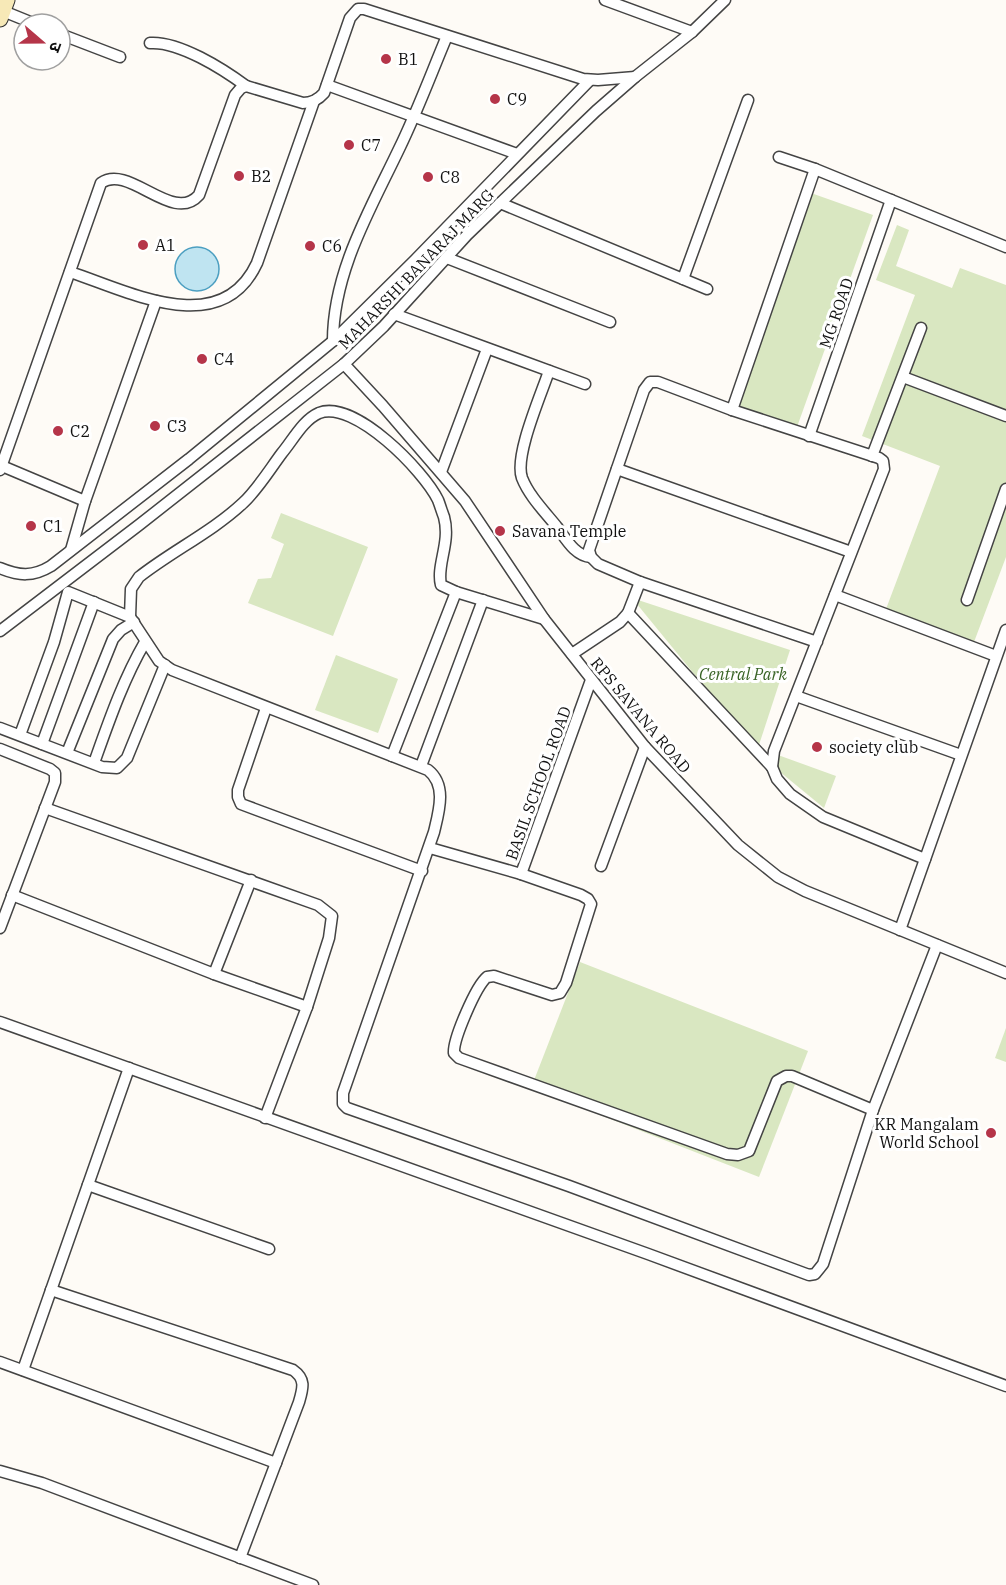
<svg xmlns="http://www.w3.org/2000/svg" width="1006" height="1585" font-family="'IBM Plex Serif','Noto Sans Devanagari',serif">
<rect width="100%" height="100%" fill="#fefbf6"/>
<!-- green -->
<g fill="#d9e7c1">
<path d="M811,193l62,22 -76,212 -62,-22z"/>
<path d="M897,225l12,5 -13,36 56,22 8,-20 46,17v272l-32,85 -88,-33 54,-143 -78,-30 53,-141 -39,-15z"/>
<path d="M281,513l87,34 -35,89 -85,-33 10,-24 13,-1 13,-34 -13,-6z"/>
<path d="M632,598l158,52 -33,101z"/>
<path d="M336,655l62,24 -20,54 -63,-23z"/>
<path d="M778,755l58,21 -12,32 -50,-41z"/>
<path d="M580,962l228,89 -49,126 -228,-89z"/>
<path d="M1006,1028v34l-11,-4z"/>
</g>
<!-- water -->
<circle fill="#bfe4f1" stroke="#4c9fc1" stroke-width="1.5" cx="197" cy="269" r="22"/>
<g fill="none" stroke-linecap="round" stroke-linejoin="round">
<defs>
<g id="street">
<path d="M605,0l87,32"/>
<path d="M3,11l32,13"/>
<path d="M60,34l60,23"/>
<path d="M150,43c29,-2 73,26 96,43"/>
<path d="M327,85l190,69"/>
<path d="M779,157l36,12 191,78"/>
<path d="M500,203l207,86"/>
<path d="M447,258l163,64"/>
<path d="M70,272c58,19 151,69 187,-9l57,-162"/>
<path d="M683,279l65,-179"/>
<path d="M394,314l191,70"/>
<path d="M333,341c0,-69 37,-131 66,-192 18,-37 32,-75 48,-113"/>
<path d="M344,364l39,42 82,95 79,118 101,128 93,98 40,32 27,14 201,82"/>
<path d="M549,371c-8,24 -35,85 -27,107 7,18 23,34 35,49 9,12 18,29 34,30"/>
<path d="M903,377l103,39"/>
<path d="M732,410l83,-241"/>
<path d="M809,436l82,-236"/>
<path d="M872,456l49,-128"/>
<path d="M2,466l83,35"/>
<path d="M617,469l234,83"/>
<path d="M0,470l101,-287c28,-20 72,42 98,12l36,-100 6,-7 5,-2 57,17c9,0 15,-3 21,-10l26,-75 8,-9h6l219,70 15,1 37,-3"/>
<path d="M441,472l46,-123"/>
<path d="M71,550l14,-49 71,-200"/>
<path d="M0,568c19,8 33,9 51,-2l138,-107 144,-118 82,-81 175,-180"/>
<path d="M835,595l161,61"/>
<path d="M967,600l39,-111"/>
<path d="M628,613l144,154"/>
<path d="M130,617l1,-28 8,-12c33,-26 73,-45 104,-74 15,-14 27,-34 39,-50 11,-13 21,-33 37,-40 35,-14 105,58 119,87 2,5 4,12 6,17 7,26 -8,48 -3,68l15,7 88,27"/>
<path d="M0,631l139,-106 205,-161 40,-38 83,-91 129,-124 39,-34 57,-45 33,-32"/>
<path d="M817,642l-177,-60 -42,-18 -7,-7 -2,-7 55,-160 6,-8h8l74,28 147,48 4,3 1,8 -110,282 -2,16 5,12 13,15 33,23 102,42"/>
<path d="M572,654l48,-32 8,-9 12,-31"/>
<path d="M796,696l165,59"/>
<path d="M266,708l-28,82v7l3,7 181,67"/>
<path d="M0,728l102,39 15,1 10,-10 38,-93"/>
<path d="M20,735l34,-93 14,-50 62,25 29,44 13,9 256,100c19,15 11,41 6,62l-91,261v11l4,4 222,78 240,89 6,-1 8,-10 50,-154 64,-165"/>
<path d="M42,744l52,-142"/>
<path d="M0,749l50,20 5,4v9l-55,146"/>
<path d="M67,753l46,-114 8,-9 13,-8"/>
<path d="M392,756l64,-164"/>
<path d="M94,763c15,-42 29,-83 51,-121"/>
<path d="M421,766l62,-166"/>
<path d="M45,808l273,97 14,11 -3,22 -22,69 -42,111"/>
<path d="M430,848l91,26 70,-194"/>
<path d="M601,866l44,-119"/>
<path d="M521,874l60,21 7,4 3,5 -25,79 -6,10 -8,2 -58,-19 -7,1c-11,9 -34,62 -33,76l5,5 268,96 11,1 11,-4 28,-70 9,-5h6l81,34"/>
<path d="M12,895l202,79 93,33"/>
<path d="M900,930l106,-300"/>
<path d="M214,974l37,-94"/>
<path d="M0,1022l648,232 358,132"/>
<path d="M88,1185l181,64"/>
<path d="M51,1290l242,80c13,9 10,18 6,32l-59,156"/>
<path d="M0,1362l276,101"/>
<path d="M23,1370l106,-302"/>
<path d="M0,1471l42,12 271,102"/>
</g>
<path id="secondary" d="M0,19l7,-19"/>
</defs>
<!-- street casing -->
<use href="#street" stroke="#444" stroke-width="13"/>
<!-- secondary casing -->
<use href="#secondary" stroke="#333" stroke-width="17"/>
<!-- street -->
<use href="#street" stroke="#fff" stroke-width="10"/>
<!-- secondary -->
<use href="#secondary" stroke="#f7e9b7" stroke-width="15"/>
</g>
<!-- markers -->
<g fill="#b53549" stroke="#fff" stroke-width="2">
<circle cx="386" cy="59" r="6"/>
<circle cx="495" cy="99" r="6"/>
<circle cx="349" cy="145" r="6"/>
<circle cx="239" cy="176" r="6"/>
<circle cx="428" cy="177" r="6"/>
<circle cx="143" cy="245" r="6"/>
<circle cx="310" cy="246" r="6"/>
<circle cx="202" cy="359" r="6"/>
<circle cx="155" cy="426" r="6"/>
<circle cx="58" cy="431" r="6"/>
<circle cx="31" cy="526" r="6"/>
<circle cx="500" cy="531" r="6"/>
<circle cx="817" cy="747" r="6"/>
<circle cx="991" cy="1133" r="6"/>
</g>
<g text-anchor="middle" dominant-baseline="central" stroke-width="6" stroke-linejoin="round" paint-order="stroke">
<!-- poi labels -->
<g font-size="16" fill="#111" stroke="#fff" text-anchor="start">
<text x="398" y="59">B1</text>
<text x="507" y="99">C9</text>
<text x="361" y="145">C7</text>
<text x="251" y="176">B2</text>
<text x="440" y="177">C8</text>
<text x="155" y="245">A1</text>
<text x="322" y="246">C6</text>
<text x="214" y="359">C4</text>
<text x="167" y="426">C3</text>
<text x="70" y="431">C2</text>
<text x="43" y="526">C1</text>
<text x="512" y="531">Savana Temple</text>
<text x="829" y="747">society club</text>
<text x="979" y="1124" text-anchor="end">KR Mangalam<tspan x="979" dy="18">World School</tspan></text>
</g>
<!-- street labels -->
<g font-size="16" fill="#111" stroke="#fff">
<text transform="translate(416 269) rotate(-46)">MAHARSHI BANARAJ MARG</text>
<text transform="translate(836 313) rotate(-71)">MG ROAD</text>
<text transform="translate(641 715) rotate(50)">RPS SAVANA ROAD</text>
<text transform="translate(538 783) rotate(-70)">BASIL SCHOOL ROAD</text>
</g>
<!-- park labels -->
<g font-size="16" font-style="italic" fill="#396426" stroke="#fff">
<text x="743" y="674">Central Park</text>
</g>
</g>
<!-- north arrow -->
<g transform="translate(42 42) rotate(110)"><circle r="28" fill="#ffffff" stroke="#a0a0a0" stroke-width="1.5"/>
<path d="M0-4.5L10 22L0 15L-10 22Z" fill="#b53549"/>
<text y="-9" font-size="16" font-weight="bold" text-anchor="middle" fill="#111111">उ</text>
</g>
</svg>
